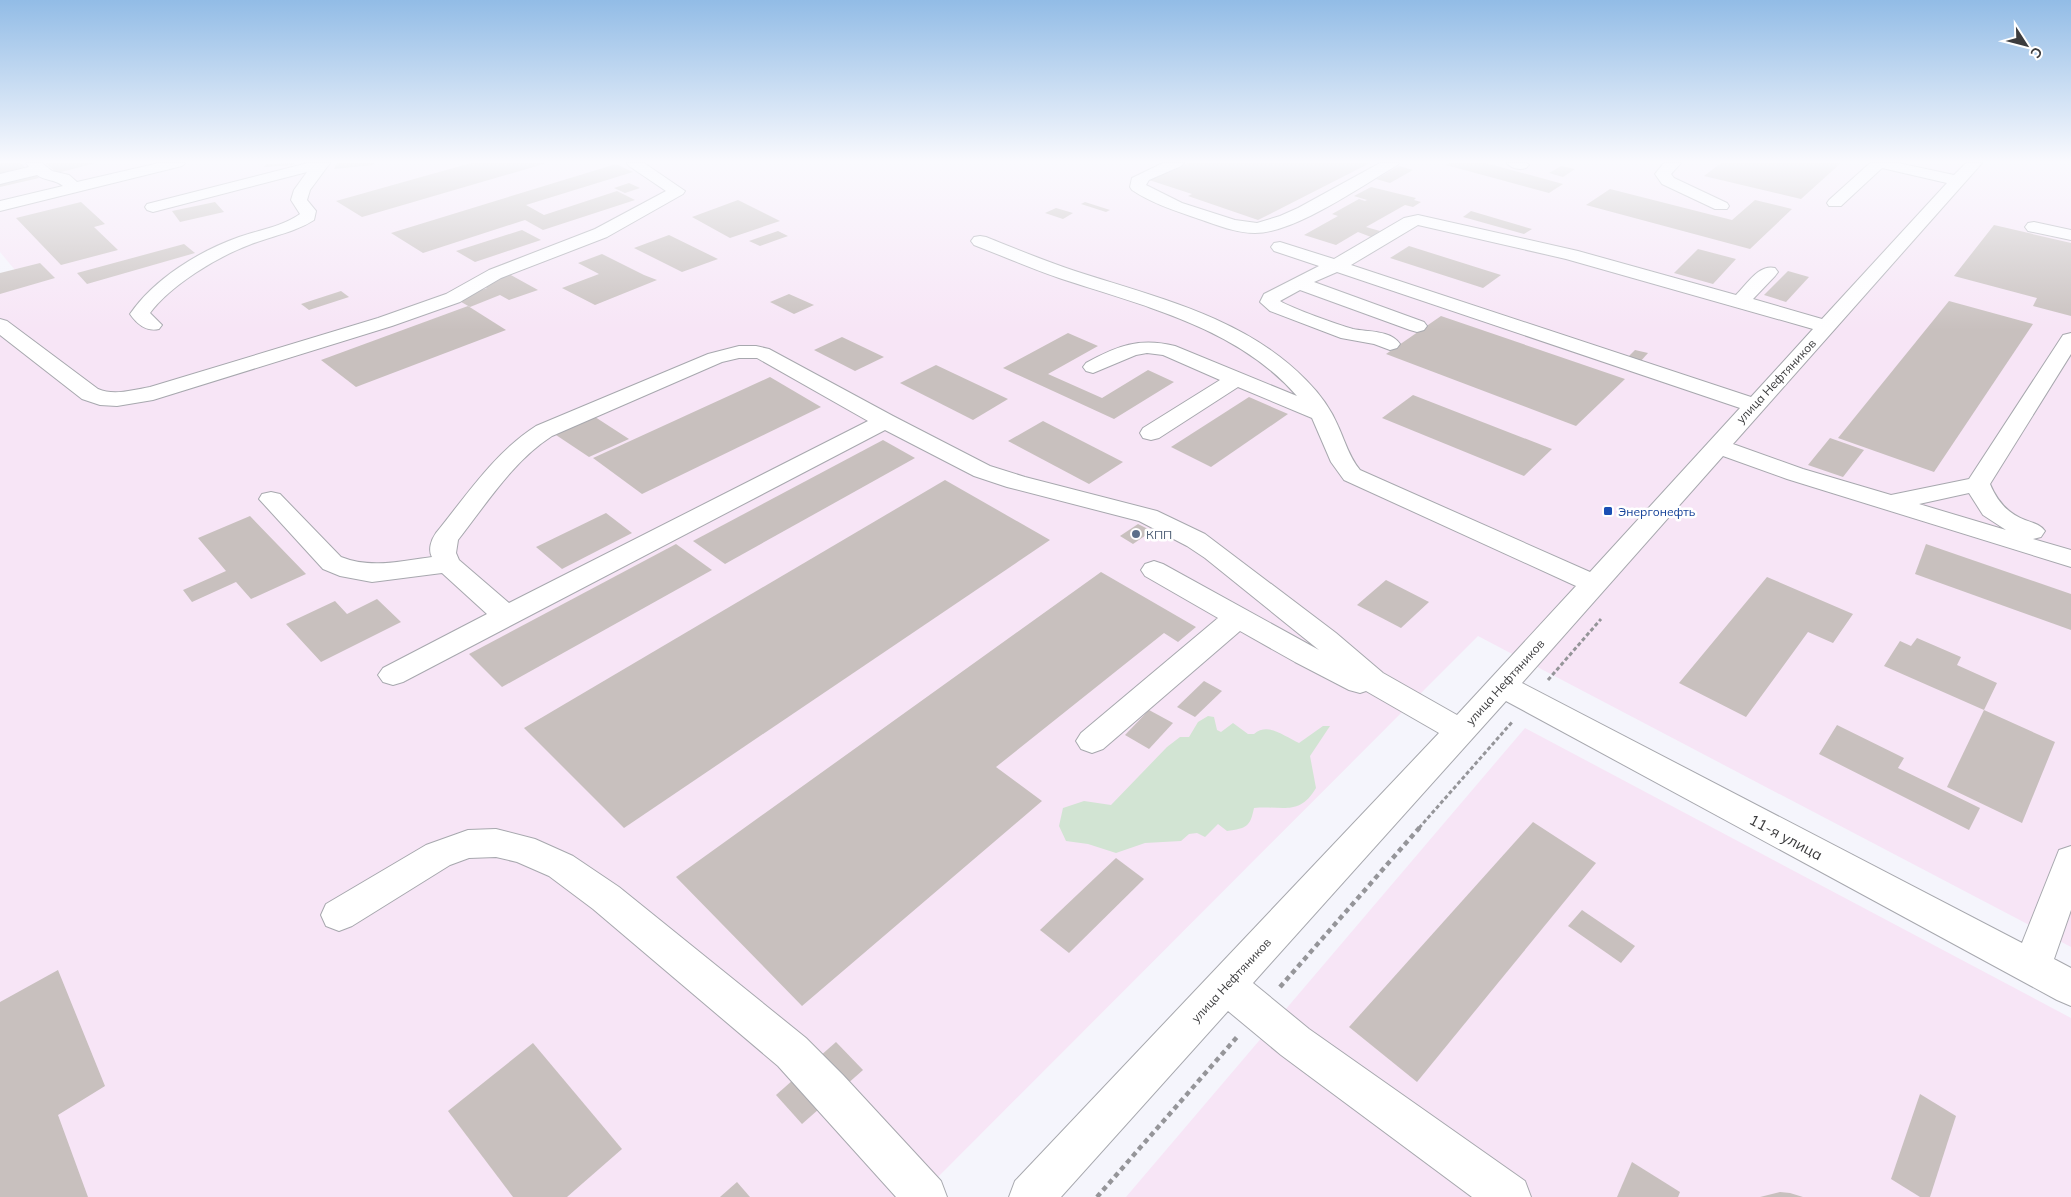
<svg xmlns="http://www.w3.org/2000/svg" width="2071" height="1197" font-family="Mulish,sans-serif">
<rect width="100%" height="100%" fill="#f5f5fc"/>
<!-- industrial -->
<g fill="#f7e5f6">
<path d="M0,163h2071v784l-593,-311 -560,561h-918v-922l15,-5 -15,-18z"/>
<path d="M1525,728l546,290v179h-945z"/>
</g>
<!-- green -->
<path fill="#d2e4d3" d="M1208,716l6,1 3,13 4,2 12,-9 15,11h6c14,-12 30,2 45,9l24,-17h7l-20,30 6,32c-17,29 -34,17 -62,20 -4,19 -7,20 -27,23l-9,-7 -13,13 -8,-4 -8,1 -8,7 -36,2 -29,10 -28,-9 -22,-3 -7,-15 4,-18 21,-7 27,4 56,-58 13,-10h9l9,-15z"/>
<!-- building -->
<g fill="#c8c0be">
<path d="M0,163h21l7,7 -28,7z"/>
<path d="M45,163h51l-39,10z"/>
<path d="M294,163l-1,2 -29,2 2,-3z"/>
<path d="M337,163h37l-1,2 -39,4z"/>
<path d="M471,163h76l-185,54 -26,-16z"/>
<path d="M1188,163h182l-112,57 -70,-24 4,-2 -43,-14z"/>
<path d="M1450,163h36l77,21 -14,9 -103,-28z"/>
<path d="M1721,163h120l-40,36 -97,-23z"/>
<path d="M616,164l17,8 -107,33 18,10 73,-24 18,9 -92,30 -18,-10 -102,33 -32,-20z"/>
<path d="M1399,166l14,4 -23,13 -14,-4z"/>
<path d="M1561,166l14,3 -12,8 -14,-4z"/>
<path d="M33,173l6,5 -39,9v-6z"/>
<path d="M629,183l11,5 -15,5 -11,-5z"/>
<path d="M1371,187l45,11 -2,2 7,2 -8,5 -8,-2 -39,22 14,4 -9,6 -13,-5 -22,13 -32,-10 34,-19 -6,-2 27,-15 6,2 2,-1 -13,-4z"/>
<path d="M1610,189l122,31 23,-20 37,9 -42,40 -164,-44z"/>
<path d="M738,200l42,21 -50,17 -38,-21z"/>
<path d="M81,202l24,22 -11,3 24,23 -57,15 -45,-47z"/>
<path d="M215,202l9,10 -44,10 -8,-11z"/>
<path d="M1085,202l25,8 -4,2 -25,-8z"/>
<path d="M1056,208l17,5 -10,6 -18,-6z"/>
<path d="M1471,211l61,18 -8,5 -61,-17z"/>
<path d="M1994,225l77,18v73l-38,-10 4,-8 -83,-22z"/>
<path d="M522,230l19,10 -66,22 -19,-11z"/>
<path d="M778,231l10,5 -28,10 -11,-5z"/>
<path d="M669,235l49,24 -36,13 -48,-24z"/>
<path d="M184,244l11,9 -108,31 -10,-11z"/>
<path d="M1409,246l92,29 -18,13 -93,-30z"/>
<path d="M1698,249l38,10 -23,25 -39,-11z"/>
<path d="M602,254l42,21 13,5 -62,25 -33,-17 37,-14 -21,-11z"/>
<path d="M40,263l15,15 -55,16v-21z"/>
<path d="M1788,271l21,6 -23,25 -22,-7z"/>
<path d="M509,274l29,16 -29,10 -9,-5 -30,12 -14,-8 31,-11 -6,-4z"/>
<path d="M341,291l8,6 -40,13 -8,-6z"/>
<path d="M789,294l25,11 -20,9 -24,-12z"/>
<path d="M1949,301l84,23 -99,148 -96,-34z"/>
<path d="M468,306l38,24 -150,57 -35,-27z"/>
<path d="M1441,316l184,63 -49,47 -190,-72z"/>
<path d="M1068,333l30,13 -50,28 54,24 46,-28 26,12 -60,37 -111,-51z"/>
<path d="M842,337l42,20 -29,14 -41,-21z"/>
<path d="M1635,350l13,3 -8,9 -13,-4z"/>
<path d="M936,365l72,34 -35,21 -73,-37z"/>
<path d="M770,377l51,30 -179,87 -49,-36z"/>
<path d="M1413,395l139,54 -28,27 -142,-58z"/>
<path d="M1249,397l39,17 -77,53 -40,-20z"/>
<path d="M592,415l37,24 -40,18 -36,-24z"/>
<path d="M1043,421l80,41 -34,22 -81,-43z"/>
<path d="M1830,438l34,12 -21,27 -35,-12z"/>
<path d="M883,440l32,18 -190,106 -32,-23z"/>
<path d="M945,480l105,60 -426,288 -100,-100z"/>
<path d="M606,513l26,20 -70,36 -26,-22z"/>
<path d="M250,516l56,58 -55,25 -15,-17 -44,20 -9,-12 43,-19 -28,-33z"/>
<path d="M1138,524l14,7 -19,13 -13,-8z"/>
<path d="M676,544l36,26 -210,117 -33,-33z"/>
<path d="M1926,544l145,50v36l-156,-56z"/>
<path d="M1101,572l95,55 -18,15 -14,-9 -168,134 46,34 -240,205 -126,-129z"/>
<path d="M1767,577l86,37 -20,29 -25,-11 -62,85 -67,-34z"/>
<path d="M1386,580l43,22 -28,26 -44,-23z"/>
<path d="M377,599l24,23 -80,40 -35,-38 49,-23 12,13z"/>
<path d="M1917,638l44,19 -4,8 40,18 -13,27 -100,-44 16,-25 11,5z"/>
<path d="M1204,681l18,10 -27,26 -18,-10z"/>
<path d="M1149,710l24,13 -24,26 -24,-14z"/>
<path d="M1984,710l71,32 -33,81 -75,-36z"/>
<path d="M1837,725l67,33 -6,10 82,40 -11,22 -150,-76z"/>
<path d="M1533,822l63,41 -179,219 -68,-55z"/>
<path d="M1116,858l28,21 -75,74 -29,-23z"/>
<path d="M1582,910l53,36 -14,17 -53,-37z"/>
<path d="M58,970l47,116 -47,29 30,82h-88v-195z"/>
<path d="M836,1042l27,28 -61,54 -26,-29z"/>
<path d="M533,1043l89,106 -55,48h-54l-65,-86z"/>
<path d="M1920,1094l36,22 -26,81h-10l-29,-18z"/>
<path d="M1632,1162l48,30 -2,5h-61z"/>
<path d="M737,1182l13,15h-30z"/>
<path d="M1780,1192l10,1 13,4h-43z"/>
</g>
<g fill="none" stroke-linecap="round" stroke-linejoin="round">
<defs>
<g id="minor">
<path d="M26,163h16l10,8 17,4 8,7 82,-19h26l-3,3 -182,45v-10l63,-15c-8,-7 -18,-5 -26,-11l-37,9v-10l29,-7z"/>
<path d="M308,163h22l-20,27 -3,10 9,11 -2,9c-20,13 -43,16 -65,25 -32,12 -78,40 -99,68l12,12 -3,4c-13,3 -22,-5 -29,-15 24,-35 69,-63 109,-77 20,-7 42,-10 61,-23l-9,-14 3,-10 13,-18 -154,40 -6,-2 -2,-3 2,-3z"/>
<path d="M627,163h17l41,28 -2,3 -76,43 -106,41 -41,24 -68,24 -239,74 -36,6 -17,-1 -18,-6 -82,-64v-16l7,2 91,68c16,7 35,1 52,-2l228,-69 68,-24 43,-24 106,-41 71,-38 -37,-25z"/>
<path d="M1163,163h21l-3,3 -32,14 -3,5 36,18 53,17 22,3 23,-7 18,-8 82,-45h19l-3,3c-35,20 -101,67 -141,67 -19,0 -38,-8 -56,-14 -23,-8 -46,-15 -67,-29l-2,-3 2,-9z"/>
<path d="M1507,163h20l2,2 -3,3c-6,2 -14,1 -19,-5z"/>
<path d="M1664,163h17l-10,11 3,4 53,25 2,3 -2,3h-12l-53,-25 -7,-10z"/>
<path d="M1870,163h28l56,12 12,-12h16l-249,281 70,25 88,26 78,-16 94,-144 8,-2v21l-81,130c7,17 17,29 35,36 8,3 15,4 20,11l-4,6 -8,2 38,11v17l-284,-88 -64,-23 -201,227 500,260 37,-93 12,-4v64l-17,49 17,9v38l-14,-6 -551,-299 -253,282 56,46 216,152 6,16h-59l-191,-142 -53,-44 -167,186h-52l6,-16 424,-448 -73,-42 -6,2 -11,-3 -54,-28 -55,-31 -137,118 -11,4 -11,-4 -5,-8 5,-8 137,-115 -73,-42 -4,-6 4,-6 9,-3 9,3 156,86 -114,-92 -18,-12 -48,-25 -132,-34 -33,-11 -89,-46 -482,252 -10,3 -10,-3 -5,-7 5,-7 104,-54 -45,-41 -70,9 -32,-6 -17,-7 -64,-70 3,-5 9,-2 9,2 61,63c30,12 60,4 91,0 -4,-7 -1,-17 4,-24 30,-37 59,-81 100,-107l172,-72 31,-8h17l13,3 124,67 97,50 35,11 132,34 48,23 131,99 47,40 74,42 119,-129 -232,-106 -13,-18 -19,-44 -74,-31 -79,51 -8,2 -8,-2 -3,-5 3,-5 77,-48 -57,-25 -16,-2 -11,2 -43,18 -7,-2 -3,-4 3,-4c31,-17 53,-26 89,-17l122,50c-59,-68 -153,-90 -235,-117 -30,-10 -59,-23 -88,-34l-3,-4 3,-4 6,-1 6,1c30,12 59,24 89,34 80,26 170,46 231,109 13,13 25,29 32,46 7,15 11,31 22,44l230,102 150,-164 -403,-136 -23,10 110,40 3,4 -3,4 -7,2 -7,-2 -110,-40 -20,11c11,7 59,24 73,28 15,3 38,1 47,15l-3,4 -7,2 -16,-6 -33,-6 -71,-27 -10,-9 4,-8 55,-28 -45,-15 -3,-4 3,-4 6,-1 54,17 70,-41 14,-3 160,36 158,44c11,-11 23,-31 39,-27l3,4 -3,4 -22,23 69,20 125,-136 -65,-15 -41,38h-12l-2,-3 2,-3zM1418,225l148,34 247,70 -62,68 -400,-132zM739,358h18l111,63 -359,182 -50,-43 -3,-7 2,-13c29,-37 55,-79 94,-104l170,-74zM1969,493l14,22 23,15 -87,-26z"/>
<path d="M2034,222l37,8v10l-43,-9 -3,-4 3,-4z"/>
<path d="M496,829l39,10 38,17 46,31 187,151 37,37 98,106 6,16h-51l-118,-131 -185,-157 -44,-33 -32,-14 -21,-5 -27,1 -19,7 -98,61 -13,5 -13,-5 -5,-11 5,-11 100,-59 42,-15z"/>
</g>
</defs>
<!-- minor casing -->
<use href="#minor" stroke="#a7a8ae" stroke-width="2"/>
<!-- path-far1 -->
<g stroke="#959599" stroke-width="3" stroke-dasharray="4 2.5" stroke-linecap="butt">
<path d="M1548,680l53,-61"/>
<path d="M1419,828l94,-107"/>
</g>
<!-- path -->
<g stroke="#959599" stroke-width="4.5" stroke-dasharray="5 4" stroke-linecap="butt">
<path d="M1280,987l140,-160"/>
<path d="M1097,1197l140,-160"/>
</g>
<!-- minor -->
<use href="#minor" fill="#fff" fill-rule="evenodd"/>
</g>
<!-- sky -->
<linearGradient id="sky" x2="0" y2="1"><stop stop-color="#92bce6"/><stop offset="0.49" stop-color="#fafafe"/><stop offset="1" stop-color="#fafafe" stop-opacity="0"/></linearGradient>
<rect width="2071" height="330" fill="url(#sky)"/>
<!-- markers -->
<rect fill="#1a4fb4" stroke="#fff" stroke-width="2" x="1603" y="506" width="10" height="10" rx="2.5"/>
<circle fill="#5c6f8a" stroke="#fff" stroke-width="2" cx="1136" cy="534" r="5"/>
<g text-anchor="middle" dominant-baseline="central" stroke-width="5" stroke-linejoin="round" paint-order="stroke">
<!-- street labels -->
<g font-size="12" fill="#3c3c3e" stroke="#fff">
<text transform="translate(1776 381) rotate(-47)">улица Нефтяников</text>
<text transform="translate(1505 682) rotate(-48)">улица Нефтяников</text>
<text transform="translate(1231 980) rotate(-47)">улица Нефтяников</text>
</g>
<!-- transit labels -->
<g font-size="12" fill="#164399" stroke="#fff" text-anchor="start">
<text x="1618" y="511">Энергонефть</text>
</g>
<!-- service labels -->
<g font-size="12" fill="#4e5e75" stroke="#fff" text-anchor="start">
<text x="1146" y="534">КПП</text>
</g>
<!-- near-street labels -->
<g font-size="15" fill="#3c3c3e" stroke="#fff">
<text transform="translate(1786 837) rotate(28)">11-я улица</text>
</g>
</g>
<!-- north arrow -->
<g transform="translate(2026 45) rotate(126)" stroke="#ffffff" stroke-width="4" paint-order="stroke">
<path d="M0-4L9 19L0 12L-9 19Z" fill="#3c3c3e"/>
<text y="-8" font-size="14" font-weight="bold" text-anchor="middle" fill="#3c3c3e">С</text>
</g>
</svg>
